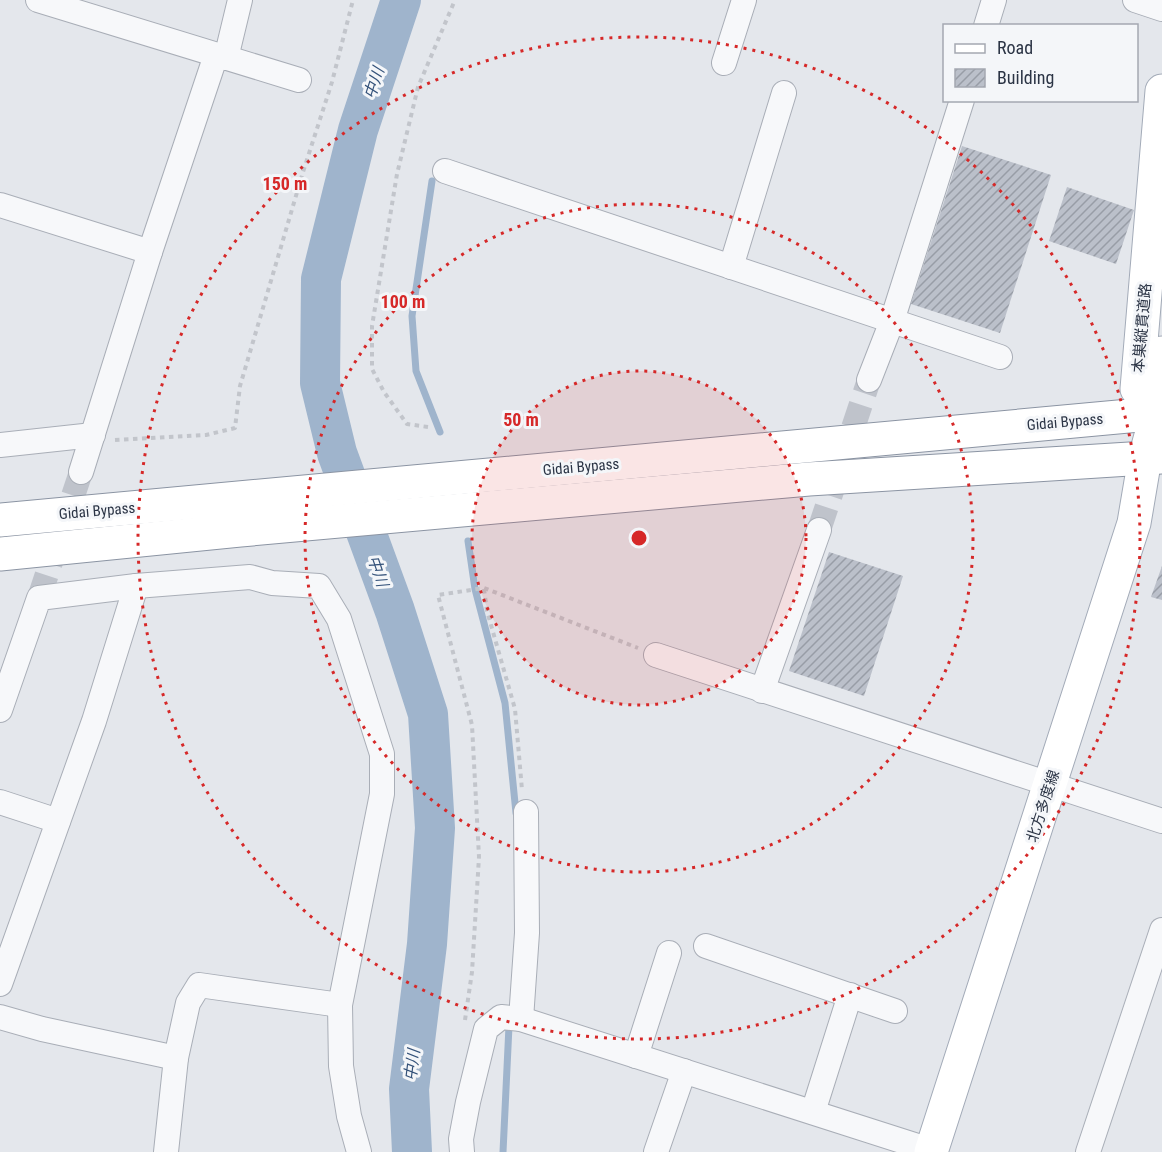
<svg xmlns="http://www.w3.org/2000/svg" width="1162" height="1152" font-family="'Roboto Condensed','Noto Sans JP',sans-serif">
<defs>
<pattern id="building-hatch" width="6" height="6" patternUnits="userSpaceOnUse" patternTransform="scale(1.5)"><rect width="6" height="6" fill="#bbc0ca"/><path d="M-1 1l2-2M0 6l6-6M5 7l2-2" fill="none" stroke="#989da6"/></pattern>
</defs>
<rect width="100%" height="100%" fill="#e4e7ec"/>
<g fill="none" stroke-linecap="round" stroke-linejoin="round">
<!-- stream -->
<g stroke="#9fb4cc" stroke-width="7">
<path d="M432,181l-20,135 4,55 24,61"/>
<path d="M468,541l7,48 30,114 11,110"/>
<path d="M503,1152l6,-126"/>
</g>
<!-- river -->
<path stroke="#9fb4cc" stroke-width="40" d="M401,0l-43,130 -37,149 -1,104 17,70 58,158 33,103 7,114 -8,116 -18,145 3,63"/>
</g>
<!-- building -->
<g fill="url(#building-hatch)">
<path d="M962,146l89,29 -51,158 -89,-29z"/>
<path d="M1067,187l67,23 -18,54 -67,-23z"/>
<path d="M829,552l74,24 -39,120 -75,-25z"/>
<path d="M1162,566v34l-11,-3z"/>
</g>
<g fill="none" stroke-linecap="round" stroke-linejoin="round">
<!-- street-tunnel -->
<g stroke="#bfc3cb" stroke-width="24" stroke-dasharray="24 12" stroke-linecap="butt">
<path d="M819,530l50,-150"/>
<path d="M39,598l42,-126"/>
</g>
<defs>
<g id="street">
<path d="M38,0l261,80"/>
<path d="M1135,0l27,9"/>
<path d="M986,26l8,-26"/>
<path d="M226,58l14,-58"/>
<path d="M724,63l20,-63"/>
<path d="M445,171l555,186"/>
<path d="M0,205l150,47"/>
<path d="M731,267l53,-174"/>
<path d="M869,380l23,-59 70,-221"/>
<path d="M0,445l93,-10"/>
<path d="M81,472l69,-220 66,-197"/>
<path d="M656,655l506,166"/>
<path d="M762,691l57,-161"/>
<path d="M0,710l39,-112 97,-12 114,-9 22,6 47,3 20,33 43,135v40l-42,211 1,61 8,50 10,36"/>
<path d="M0,802l58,19"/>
<path d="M706,946l189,65"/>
<path d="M0,984l94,-263 42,-135"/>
<path d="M0,1017l42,12 134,29"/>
<path d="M521,1019l6,-86 -1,-121"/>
<path d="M636,1056l33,-103"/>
<path d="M813,1112l37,-117"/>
<path d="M166,1152l10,-94 12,-55 11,-18 141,20"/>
<path d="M462,1152l-1,-13 7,-37 18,-73 15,-12 20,2 415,133"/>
<path d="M656,1152l28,-81"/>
<path d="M1088,1152l74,-222"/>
</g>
<g id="primary">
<path d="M1137,389l25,-298"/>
<path d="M931,1152l203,-629 11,-65 12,-45 5,-60"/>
</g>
<g id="highway">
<path d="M0,520l1162,-107"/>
<path d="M0,554l240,-24 569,-51 353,-22"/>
</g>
</defs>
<!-- street casing -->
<use href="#street" stroke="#a9aeb7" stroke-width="26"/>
<!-- primary casing -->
<use href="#primary" stroke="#a3abb8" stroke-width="35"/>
<!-- highway casing -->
<use href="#highway" stroke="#8b94a3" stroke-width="35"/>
<!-- path -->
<g stroke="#c2c5cb" stroke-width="4" stroke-dasharray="4.5 4.5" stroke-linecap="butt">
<path d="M428,427l-21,-3 -23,-32 -12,-23v-43l25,-152 21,-87 37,-87"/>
<path d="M115,440l91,-5 29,-7 5,-42 63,-214 29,-90 21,-82"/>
<path d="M484,589l3,22 28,98 7,81"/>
<path d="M465,1020l7,-48 7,-115 -7,-132 -34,-130 46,-7 154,60"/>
</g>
<!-- street -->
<use href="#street" stroke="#f7f8fa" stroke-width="24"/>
<!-- primary -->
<use href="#primary" stroke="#fff" stroke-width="33"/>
<!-- highway -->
<use href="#highway" stroke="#fff" stroke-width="33"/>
</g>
<!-- distance rings -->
<circle cx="639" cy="538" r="167" fill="#d62828" fill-opacity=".12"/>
<g fill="none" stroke="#d62828" stroke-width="3" stroke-dasharray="3 6">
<circle cx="639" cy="538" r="167"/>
<circle cx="639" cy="538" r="334"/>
<circle cx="639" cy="538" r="501"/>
</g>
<g text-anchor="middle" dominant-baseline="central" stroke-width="6" stroke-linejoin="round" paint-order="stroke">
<!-- street labels -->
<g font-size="15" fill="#2b3445" stroke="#f4f6f9">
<text transform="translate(1142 328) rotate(-85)">本巣縦貫道路</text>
<text transform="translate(1065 422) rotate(-5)">Gidai Bypass</text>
<text transform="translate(581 467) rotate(-5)">Gidai Bypass</text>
<text transform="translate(97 511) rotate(-5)">Gidai Bypass</text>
<text transform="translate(1043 806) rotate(-72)">北方多度線</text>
</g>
<!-- water labels -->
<g font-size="16" font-style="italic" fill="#34527a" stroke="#f4f6f9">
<text transform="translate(374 83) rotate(-72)">中川</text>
<text transform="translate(378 571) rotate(71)">中川</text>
<text transform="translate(412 1065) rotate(-83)">中川</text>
</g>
</g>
<circle cx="639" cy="538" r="9" fill="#d62828" stroke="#f4f6f9" stroke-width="3"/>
<g font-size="18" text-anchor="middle" font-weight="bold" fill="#d62828" stroke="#f4f6f9" stroke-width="6" stroke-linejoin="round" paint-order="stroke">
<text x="285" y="190">150 m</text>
<text x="403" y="308">100 m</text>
<text x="521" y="426">50 m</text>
</g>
<!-- legend -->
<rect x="943" y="24" width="195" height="78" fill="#f4f6f9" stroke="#a4a8b1" stroke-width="1.5"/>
<rect x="955" y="44" width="30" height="9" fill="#ffffff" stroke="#a4a8b1" stroke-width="1.5"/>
<text x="997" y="54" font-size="18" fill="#2b3445">Road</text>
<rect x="955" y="69" width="30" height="18" fill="url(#building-hatch)" stroke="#a4a8b1" stroke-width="1.5"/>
<text x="997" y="84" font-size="18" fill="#2b3445">Building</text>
</svg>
